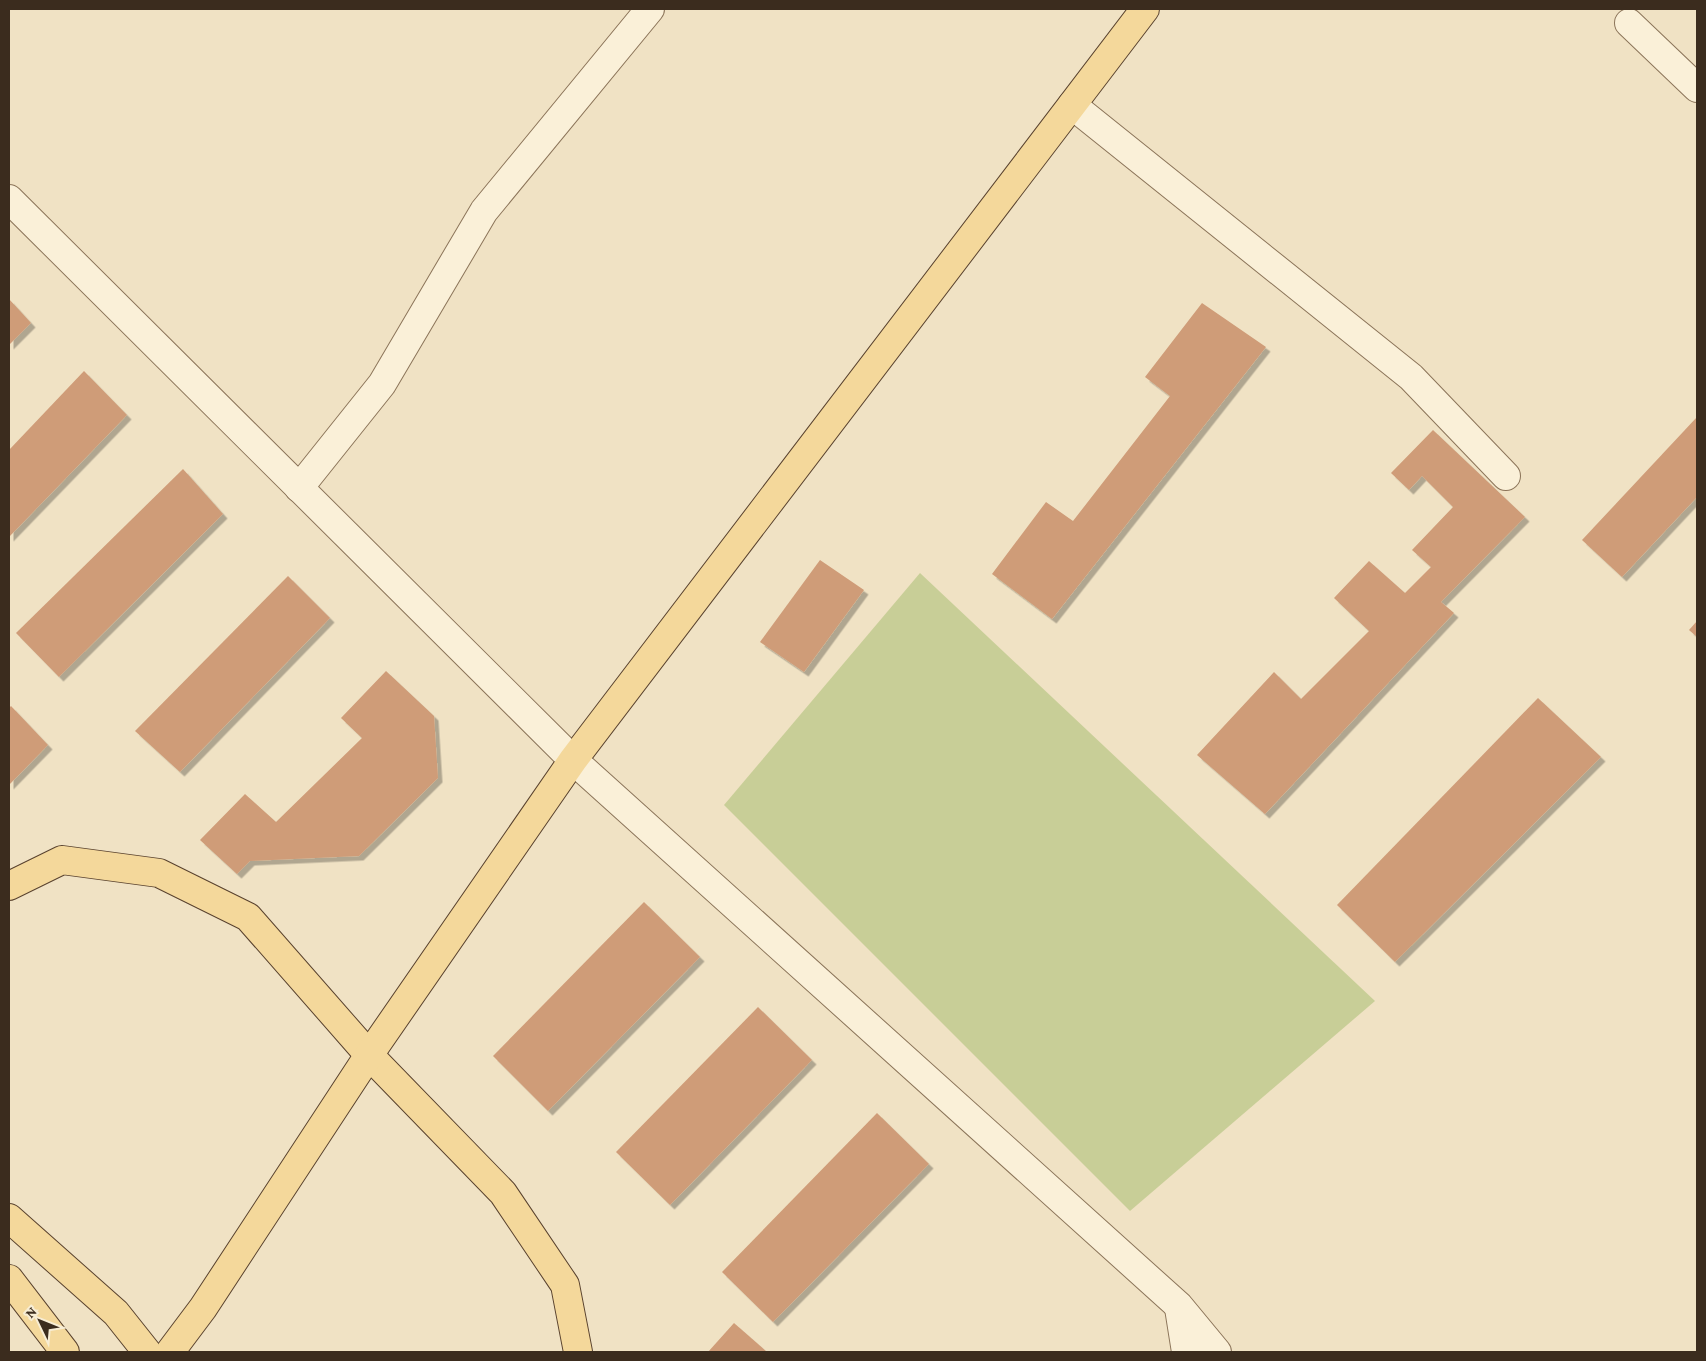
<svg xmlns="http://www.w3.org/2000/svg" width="1706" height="1361" font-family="'Crimson Pro',serif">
<defs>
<filter id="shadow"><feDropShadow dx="4.5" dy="4.5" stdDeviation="0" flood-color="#0004"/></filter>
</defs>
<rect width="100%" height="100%" fill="#f0e2c4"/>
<!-- green -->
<path fill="#c8ce97" d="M920,573l455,428 -245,210 -406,-406z"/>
<!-- building -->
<g fill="#cf9c78" filter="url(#shadow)">
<path d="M9,299l22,24 -22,22z"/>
<path d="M1202,303l64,44 -214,272 -60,-45 54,-72 27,19 97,-125 -25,-19z"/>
<path d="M84,371l43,44 -118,122v-87z"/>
<path d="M1697,417v80l-75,80 -40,-37z"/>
<path d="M1433,430l92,87 -84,85 13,11 -189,201 -68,-59 77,-83 27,27 68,-68 -35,-33 35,-37 36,32 26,-26 -19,-17 41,-43 -31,-31 -13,14 -18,-17z"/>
<path d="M183,469l40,45 -164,163 -43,-44z"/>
<path d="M820,560l44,30 -60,82 -44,-30z"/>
<path d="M288,576l42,42 -150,154 -45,-41z"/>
<path d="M1697,621v16l-8,-7z"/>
<path d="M386,671l48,45 4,62 -79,78 -109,5 -13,13 -37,-34 45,-46 31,28 86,-84 -21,-20z"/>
<path d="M1538,698l63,59 -206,205 -58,-57z"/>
<path d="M11,706l37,39 -39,40v-77z"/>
<path d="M644,902l56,55 -152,154 -55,-55z"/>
<path d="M758,1007l54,53 -142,145 -54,-53z"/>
<path d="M877,1113l52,51 -156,158 -51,-50z"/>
<path d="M734,1323l33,29h-59z"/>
</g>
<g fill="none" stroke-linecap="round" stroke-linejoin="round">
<defs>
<g id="minor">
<path d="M1629,23l68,65"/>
<path d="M1072,105l339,272 95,99"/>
<path d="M9,199l564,561 606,546 38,46"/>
<path d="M299,488l83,-104 102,-173 166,-202"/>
<path d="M1179,1308l7,44"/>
</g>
<g id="major">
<path d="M9,886l53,-26 97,13 89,44 121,138 134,138 62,92 13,67"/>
<path d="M9,1218l107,95 31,39"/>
<path d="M9,1279l56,73"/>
<path d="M170,1352l33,-44 166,-253 204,-295 572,-751"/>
</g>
</defs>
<!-- minor casing -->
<use href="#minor" stroke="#8b7459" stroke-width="30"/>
<!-- major casing -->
<use href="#major" stroke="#59422e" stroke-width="30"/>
<!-- minor -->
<use href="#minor" stroke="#faf0d8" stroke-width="28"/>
<!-- major -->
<use href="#major" stroke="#f4d89b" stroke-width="28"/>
</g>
<!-- border -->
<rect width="1706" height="1361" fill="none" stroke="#3b2c1e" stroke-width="20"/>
<!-- north arrow -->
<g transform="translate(40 1321) rotate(313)" stroke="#f7edd4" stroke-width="4" paint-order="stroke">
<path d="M0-4L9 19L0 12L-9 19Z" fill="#3b2c1e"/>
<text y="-8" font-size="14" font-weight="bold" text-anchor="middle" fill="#3b2c1e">N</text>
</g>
</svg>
